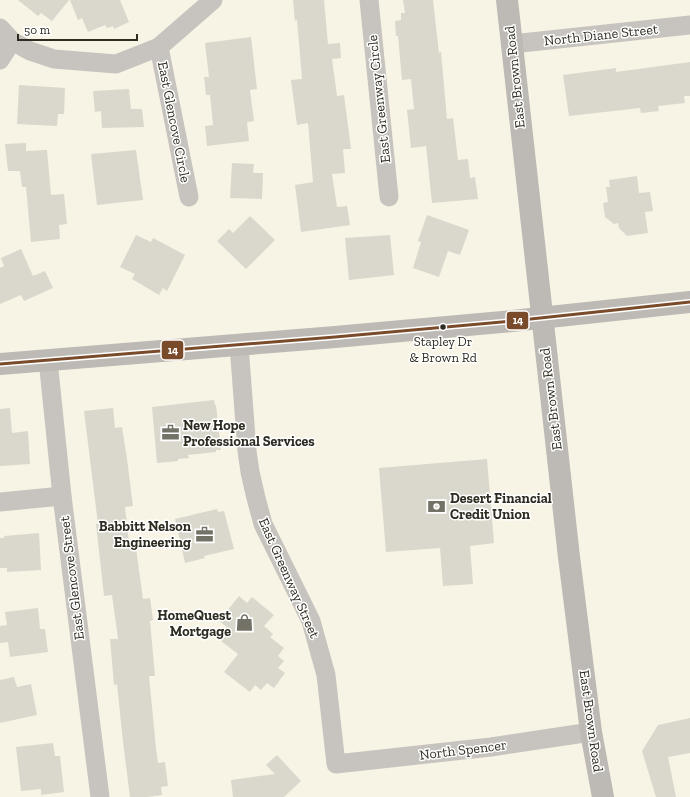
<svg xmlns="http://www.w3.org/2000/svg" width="690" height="797" font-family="'Zilla Slab',serif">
<rect width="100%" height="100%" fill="#f7f4e5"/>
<!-- building -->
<g fill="#dad7cc">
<path d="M18,0h51l-17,21 -11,-8 -3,3z"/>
<path d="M70,0h50l9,22 -15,7 -1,-3 -6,2 -2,-3 -17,7 -6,-14 -4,2z"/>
<path d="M293,0h31l4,44 12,-1 1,15 -9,1 5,37 7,-1 7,54h-8l2,24 -13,1 5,33 10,-1 3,19 -49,7 -6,-47 18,-3 -5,-59 -11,2 -6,-45 11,-1 -5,-59 -2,1z"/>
<path d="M403,0h30l6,53 2,-1 6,67 6,-1 5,42 10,-1 2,19 5,-1 3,22 -46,4 -6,-57 -15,2 -4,-38 7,-1 -3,-30 -9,1 -4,-44h-2l-1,-15 6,-1v-7h4z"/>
<path d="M251,37l6,52 -7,1 4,31 -7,1 2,19 -42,5 -2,-20 8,-1 -3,-30h-4l-2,-18h5l-4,-34z"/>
<path d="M690,62v34h-6l1,7 -27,3 1,5 -18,2 -1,-5 -71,8 -6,-41 53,-7v4z"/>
<path d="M19,85l46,3 -1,26h-6l-1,12 -40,-2z"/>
<path d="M129,89l2,20h11l2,18 -42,1 -1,-17 -6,1 -2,-21z"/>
<path d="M26,143v8l21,-1 4,45 13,-1 3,30 -8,1 1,14 -29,3 -5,-55h-4l-2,-16h-12l-3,-27z"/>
<path d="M136,150l7,50 -46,5 -6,-51z"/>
<path d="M232,163l22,1 -1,9h10l-1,26 -32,-1z"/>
<path d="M637,176l2,17 11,-1 3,19 -8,1 3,21 -21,3 -8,-8 -1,-5 -4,1 -9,-7 -2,-14 5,-1 -2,-15h4l-1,-7z"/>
<path d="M427,215l42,15 -9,25 -12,-4 -9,26 -26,-9 8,-26 -3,-1z"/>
<path d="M250,216l25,24 -29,29 -29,-28 12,-12 4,4z"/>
<path d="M136,235l15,7 2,-4 32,17 -18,36 -4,-3 -4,7 -27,-16 3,-5 -15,-7z"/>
<path d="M390,235l4,40 -45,5 -4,-42z"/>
<path d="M21,249l12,27 12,-5 8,17 -29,13 -3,-6 -21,9v-36l4,-2 -3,-8z"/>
<path d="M214,400l1,5h1l5,45h-5v2l-28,3 1,3 -11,1v2l-21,2 -5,-56z"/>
<path d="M10,408l2,25 16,-2 2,33 -30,2v-57z"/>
<path d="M113,408l2,20 7,-1 5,32 6,47 -8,1 4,35 6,-1 8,58 7,-1 3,22 -3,1 5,55h-6l7,72 2,15 7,-1 3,24 -7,1 1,8 -15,2h-17l-7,-55 -6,-58 -3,1 -4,-46h8l-6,-44 -8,1 -8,-72h2l-14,-113z"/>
<path d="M487,459l7,84 -24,3 3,38 -30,2 -3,-38 -54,4 -7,-84z"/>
<path d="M217,509l1,3 6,-1 10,38 -30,7 1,2 -20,5 -10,-44z"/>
<path d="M39,533l2,37 -34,2v-4h-7v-30h4v-2z"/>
<path d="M239,596l8,7 5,-6 22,18 -10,11 9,8 -3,3 14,11 -6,8 6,5 -6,7 7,5 -11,15 -7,-5 -6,7 -6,-5 -5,7 -26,-20 14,-18 -17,-13 7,-8 -3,-3 2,-3 -8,-6z"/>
<path d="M38,608l2,21h5l3,23 -38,5 -2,-15 -8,1v-17l7,-1 -2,-13z"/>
<path d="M14,677l3,10 14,-3 6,31 -37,8v-43z"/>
<path d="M690,718v35l-22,4 8,40h-20l-14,-46 16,-26z"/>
<path d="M53,743l2,13h5l4,36 -23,3v-6l-20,2 -5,-44z"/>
<path d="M277,755l24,26 -17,16h-51l-2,-17 44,-6 -9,-9z"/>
</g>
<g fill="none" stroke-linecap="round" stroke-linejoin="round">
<!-- street -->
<g stroke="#c7c4bf" stroke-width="19">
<path d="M369,0l20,197"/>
<path d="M0,28l12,13 18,10 24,8 62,5 43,-17 54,-47"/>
<path d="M512,44l178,-19"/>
<path d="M159,47l30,150"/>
<path d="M0,60l12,-19"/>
<path d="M239,345l8,106 3,21 6,26 7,26 48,97 15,54 10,89 155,-17 100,-15"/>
<path d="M48,360l14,136 38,301"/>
<path d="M0,502l62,-6"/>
</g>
<!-- secondary -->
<g stroke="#bdb9b4" stroke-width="22">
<path d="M507,0l62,557 22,175 12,65"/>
<path d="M0,364l335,-27 177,-16 178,-19"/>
</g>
<defs>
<path id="bus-1" d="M0,364l335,-27 177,-16 178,-19"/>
</defs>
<!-- bus-1 casing -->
<use href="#bus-1" stroke="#fff" stroke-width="6"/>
<!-- bus-1 -->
<use href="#bus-1" stroke="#7a4b2a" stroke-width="3"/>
</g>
<!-- icons -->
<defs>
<symbol id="office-bare" viewBox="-9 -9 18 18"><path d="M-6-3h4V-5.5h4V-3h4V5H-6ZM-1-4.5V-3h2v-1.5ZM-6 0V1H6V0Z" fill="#747266" stroke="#fff" stroke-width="2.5" paint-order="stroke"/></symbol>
<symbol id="bank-bare" viewBox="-9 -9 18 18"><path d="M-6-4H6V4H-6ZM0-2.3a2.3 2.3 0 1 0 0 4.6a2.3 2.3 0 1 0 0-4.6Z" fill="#747266" stroke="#fff" stroke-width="2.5" paint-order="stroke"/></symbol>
<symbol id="shop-bare" viewBox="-9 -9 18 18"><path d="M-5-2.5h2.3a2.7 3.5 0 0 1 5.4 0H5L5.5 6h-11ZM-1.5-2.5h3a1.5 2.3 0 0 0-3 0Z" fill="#747266" stroke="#fff" stroke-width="2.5" paint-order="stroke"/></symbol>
</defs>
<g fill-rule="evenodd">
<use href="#office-bare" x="158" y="420" width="25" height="25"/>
<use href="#bank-bare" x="424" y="494" width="25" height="25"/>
<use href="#office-bare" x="192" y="522" width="25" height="25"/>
<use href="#shop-bare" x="232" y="610" width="25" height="25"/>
</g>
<!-- markers -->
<circle fill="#2e2c21" stroke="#fff" stroke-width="1.5" cx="443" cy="327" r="3.5"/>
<g text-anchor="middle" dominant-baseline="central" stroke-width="3" stroke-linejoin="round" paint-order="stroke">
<!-- bus labels -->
<g font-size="13" fill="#2e2c21" stroke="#fff">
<text x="443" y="341">Stapley Dr<tspan x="443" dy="16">&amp; Brown Rd</tspan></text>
</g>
<!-- street labels -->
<g font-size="14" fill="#2e2c21" stroke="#fff">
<text transform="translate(601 35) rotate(-6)">North Diane Street</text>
<text transform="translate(515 77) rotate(-96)">East Brown Road</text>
<text transform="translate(379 99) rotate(-96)">East Greenway Circle</text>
<text transform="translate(174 122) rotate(79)">East Glencove Circle</text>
<text transform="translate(551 399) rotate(-97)">East Brown Road</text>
<text transform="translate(72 578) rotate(-97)">East Glencove Street</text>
<text transform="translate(289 578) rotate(66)">East Greenway Street</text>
<text transform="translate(591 721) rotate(82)">East Brown Road</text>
<text transform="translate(463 750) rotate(-7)">North Spencer</text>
</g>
<!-- poi labels -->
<g font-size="14" font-weight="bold" fill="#2e2c21" stroke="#fff" text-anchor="start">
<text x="183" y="425">New Hope<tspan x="183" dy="16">Professional Services</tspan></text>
<text x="450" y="498">Desert Financial<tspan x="450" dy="16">Credit Union</tspan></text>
<text x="191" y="526" text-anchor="end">Babbitt Nelson<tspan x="191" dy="16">Engineering</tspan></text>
<text x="231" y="615" text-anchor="end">HomeQuest<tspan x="231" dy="16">Mortgage</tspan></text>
</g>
</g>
<g stroke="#fff" stroke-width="1.5">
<rect x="506" y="311" width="23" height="19" rx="4" fill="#7a4b2a"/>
<rect x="161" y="340" width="23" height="20" rx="4" fill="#7a4b2a"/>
</g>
<g font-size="11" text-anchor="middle" font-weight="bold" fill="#fff">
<text x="518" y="324">14</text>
<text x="173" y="354">14</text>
</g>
<!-- scale -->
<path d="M18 34v6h119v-6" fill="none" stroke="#2e2c21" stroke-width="2"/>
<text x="24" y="34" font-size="12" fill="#2e2c21" stroke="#ffffff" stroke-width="3" paint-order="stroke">50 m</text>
</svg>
